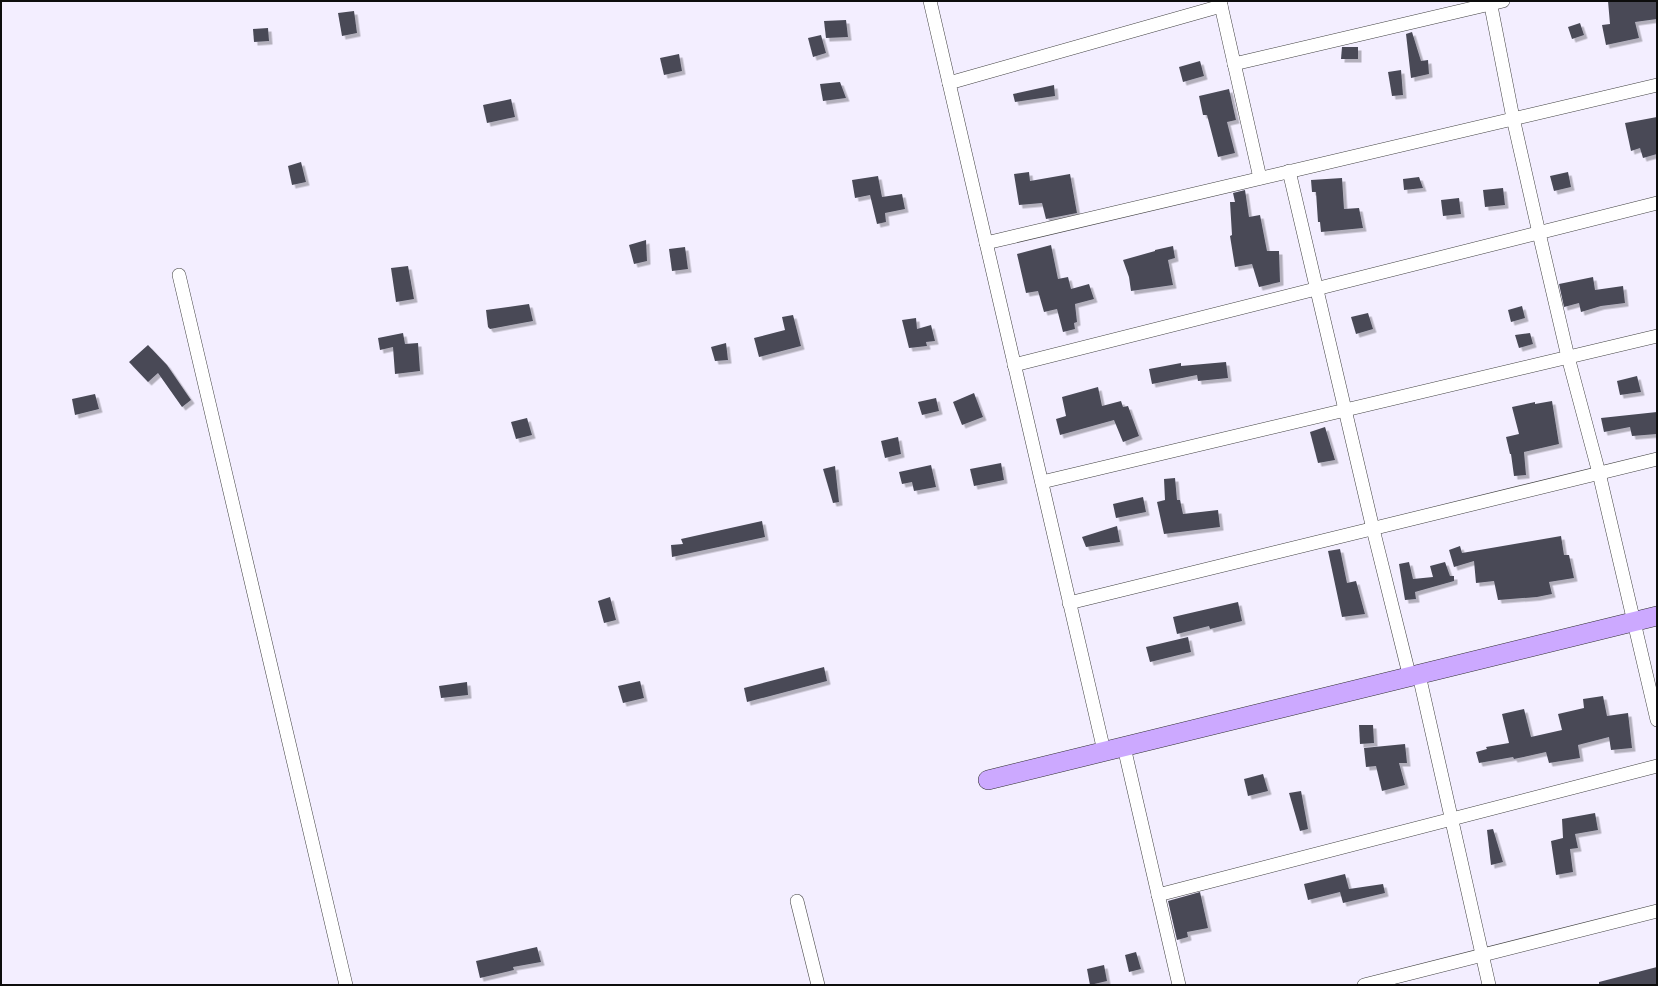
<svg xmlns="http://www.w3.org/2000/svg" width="1658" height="986" font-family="'Zilla Slab',serif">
<defs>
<filter id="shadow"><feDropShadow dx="3.5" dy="3.5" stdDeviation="0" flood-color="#0004"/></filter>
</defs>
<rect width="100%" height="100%" fill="#f3eeff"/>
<!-- building -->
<g fill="#494a57" filter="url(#shadow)">
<path d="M1608,1h49v18l-22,3 4,16 -33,7 -4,-20 8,-1z"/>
<path d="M354,11l3,22 -15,3 -4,-23z"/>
<path d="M846,20l2,17 -22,1 -2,-17z"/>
<path d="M1580,23l4,12 -12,4 -4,-12z"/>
<path d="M268,28l1,13 -15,1 -1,-13z"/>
<path d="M1412,32l9,29 7,-1 1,14 -18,4 -5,-44z"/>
<path d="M821,35l5,18 -13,4 -5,-19z"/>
<path d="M1342,47h16v12h-17z"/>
<path d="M679,54l3,17 -18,4 -4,-17z"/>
<path d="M1200,61l4,15 -21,6 -4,-15z"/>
<path d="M1401,70l2,25 -11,1 -4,-24z"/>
<path d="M840,82l6,16 -23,3 -3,-17z"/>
<path d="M1054,85l1,11 -40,6 -2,-8z"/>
<path d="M1229,89l7,31 -9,2 8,31 -17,4 -11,-42h-4l-4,-19z"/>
<path d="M511,99l4,18 -28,6 -4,-18z"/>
<path d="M1657,117v37l-14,4 -3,-10 -9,3 -6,-28z"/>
<path d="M301,162l5,20 -14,3 -4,-19z"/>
<path d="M1029,172l1,9 40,-7 7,39 -31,6 -4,-16 -23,2 -5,-31z"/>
<path d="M1568,172l3,15 -17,4 -4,-15z"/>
<path d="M878,176l4,21 20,-3 3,15 -20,4 1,9 -9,2 -7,-29 -15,3 -3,-18z"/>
<path d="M1419,177l4,11 -19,2 -1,-11z"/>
<path d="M1342,178l2,31 15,-1 4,20 -42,4 -1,-10h-2l-2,-30h-4l-1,-12z"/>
<path d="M1503,188l2,17 -20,2 -2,-17z"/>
<path d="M1245,190l4,27 11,-2 7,36h12l1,31 -21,5 -7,-23 -17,3 -5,-31 2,-1 -2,-33h5l-2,-9z"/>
<path d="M1459,198l2,16 -18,2 -2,-16z"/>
<path d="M646,240l1,21 -13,3 -5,-19z"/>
<path d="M1051,245l7,34 10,-2 3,12 18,-5 5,15 -19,5 2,18 -3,1 1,6 -12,3 -6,-23 -13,3 -6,-21 -12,2 -9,-39z"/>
<path d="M1173,246l2,12 -7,2 5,25 -42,6 -2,-14 -6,-17 32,-9v-1z"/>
<path d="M685,247l3,22 -16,2 -3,-22z"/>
<path d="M408,266l6,33 -18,3 -5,-34z"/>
<path d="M1593,277l2,13 28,-4 2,17 -24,3 -20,6 -2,-9 -15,4 -5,-23z"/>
<path d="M529,304l4,17 -43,8 -2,-2 -2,-17z"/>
<path d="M1522,306l3,12 -14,4 -3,-12z"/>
<path d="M1368,313l5,16 -17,5 -5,-17z"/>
<path d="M793,315l8,31 -42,11 -5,-19 31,-8 -3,-13z"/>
<path d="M916,318l1,11 14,-4 4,16 -9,1 1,4 -18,2 -7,-28z"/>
<path d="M403,333l2,11 13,-1 2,28 -25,3 -2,-27 -13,3 -2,-12z"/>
<path d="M1530,333l3,11 -14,4 -4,-13z"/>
<path d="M726,343l2,17 -13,1 -4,-14z"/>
<path d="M148,345l19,20 24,35 -9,7 -24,-34 -10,9 -19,-20z"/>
<path d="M1226,362l2,16 -30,3 -1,-6 -45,9 -3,-15 32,-6v3z"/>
<path d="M1637,376l4,16 -21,3 -3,-14z"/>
<path d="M1098,387l4,19 19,-5 2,6 5,-1 11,30 -16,6 -9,-22 -54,15 -4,-16 10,-3 -4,-19z"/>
<path d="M974,393l9,24 -21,8 -9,-23z"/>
<path d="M95,394l4,15 -24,6 -3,-16z"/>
<path d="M936,398l3,13 -17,4 -4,-13z"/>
<path d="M1552,401l7,43 -35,8 2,23 -12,1 -3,-22h-1l-4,-17 13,-3 -7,-27 23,-5v2z"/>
<path d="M1657,412v22l-25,2 -2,-9 -26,5 -3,-14z"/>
<path d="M527,418l5,17 -16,4 -5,-17z"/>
<path d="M1325,427l10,33 -17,3 -8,-31z"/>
<path d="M898,437l3,17 -16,4 -4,-17z"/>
<path d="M1001,463l3,17 -30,6 -4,-17z"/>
<path d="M931,465l5,22 -22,4 -2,-9 -10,2 -3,-12z"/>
<path d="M835,466l4,36 -6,1 -10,-34z"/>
<path d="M1175,478l2,22h3l3,14 35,-4 2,17 -56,7 -7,-32 8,-2 -1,-21z"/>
<path d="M1143,497l3,15 -30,6 -3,-14z"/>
<path d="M762,521l3,16 -93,20 -1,-12 12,-1 -2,-5z"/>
<path d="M1117,526l3,16 -34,5 -4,-10z"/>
<path d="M1561,536l3,19h5l5,23 -25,4 3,12 -15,3 -39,3 -4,-19 -18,2 -2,-22 -20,6 -5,-17 11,-4 2,7z"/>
<path d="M1340,549l7,34 9,-2 9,33 -23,3 -14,-66z"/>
<path d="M1409,562l4,17 20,-2 -3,-11 15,-4 5,14h4v5l-39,11 1,7 -11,1 -6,-36z"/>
<path d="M610,597l6,23 -12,3 -6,-22z"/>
<path d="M1238,602l4,19 -32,8 -1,-3 -32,8 -4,-17z"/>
<path d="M1188,637l3,15 -41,10 -4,-15z"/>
<path d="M824,667l3,14 -80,21 -3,-14z"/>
<path d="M640,681l4,17 -21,5 -5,-17z"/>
<path d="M467,682l1,13 -27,3 -2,-12z"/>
<path d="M1603,696l4,20 21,-3 4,35 -21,2 -2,-13 -31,8 2,13 -31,5 -3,-11 -32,7 -1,-2 -34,6 -3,-11 11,-3 -1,-2 23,-4 -7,-29 22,-5 7,28 31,-7 -4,-16 26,-6 -1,-9z"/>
<path d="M1359,725h14l1,18 -14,1z"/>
<path d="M1405,744l2,19h-8l6,22 -23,6 -6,-25 -10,1 -2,-19z"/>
<path d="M1263,774l5,17 -20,5 -4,-17z"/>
<path d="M1301,791l7,38 -8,2 -11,-38z"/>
<path d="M1595,813l3,17 -23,4 3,14 -8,1 3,23 -17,3 -5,-34 12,-3 -1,-19z"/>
<path d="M1493,829l10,33 -12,3 -4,-35z"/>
<path d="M1345,874l4,15 34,-5 2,9 -42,10 -3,-11 -32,8 -4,-16z"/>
<path d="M1200,892l8,36 -21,4 1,5 -11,3 -9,-39z"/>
<path d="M537,947l4,15 -28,5 1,3 -34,8 -4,-17z"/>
<path d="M1136,952l5,17 -12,3 -4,-17z"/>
<path d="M1104,965l3,16 -17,4 -3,-16z"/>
<path d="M1657,967v18h-58v-3z"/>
</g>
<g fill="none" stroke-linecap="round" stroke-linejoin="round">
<defs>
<g id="street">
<path d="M930,1l174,750"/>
<path d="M1220,1l40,177"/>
<path d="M1490,1l23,117 26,115 29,124 31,116 58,247"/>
<path d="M1234,64l269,-63"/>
<path d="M949,83l272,-77"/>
<path d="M1289,171l84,358 37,149"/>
<path d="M986,243l671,-158"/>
<path d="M179,275l167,710"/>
<path d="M1014,365l643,-162"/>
<path d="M1042,482l615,-146"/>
<path d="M1069,603l588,-144"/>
<path d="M1419,675l70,310"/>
<path d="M1124,747l55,238"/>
<path d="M1158,895l499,-129"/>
<path d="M797,901l21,84"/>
<path d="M1364,985l293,-74"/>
</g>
<path id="secondary" d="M988,780l669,-164"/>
</defs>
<!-- street casing -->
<use href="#street" stroke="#404040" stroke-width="14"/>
<!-- secondary casing -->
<use href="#secondary" stroke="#2f2f2f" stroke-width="20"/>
<!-- street -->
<use href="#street" stroke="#fff" stroke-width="13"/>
<!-- secondary -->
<use href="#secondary" stroke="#cca9ff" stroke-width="19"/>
</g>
<!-- border -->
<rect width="1658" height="986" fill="none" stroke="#0d0d0d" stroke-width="4"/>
</svg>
